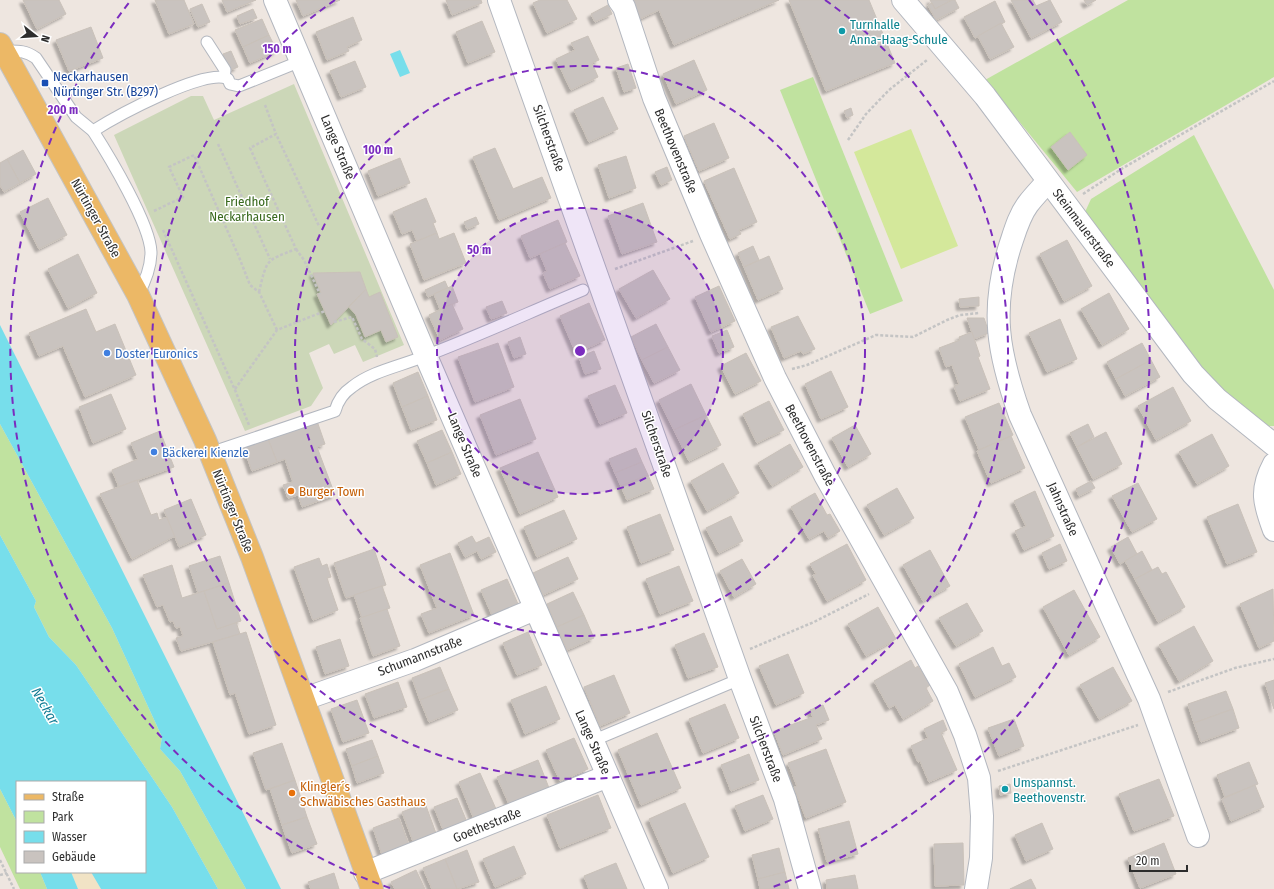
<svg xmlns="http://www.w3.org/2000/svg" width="1274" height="889" font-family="'Fira Sans Condensed',sans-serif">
<defs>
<filter id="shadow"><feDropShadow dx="-3.5" dy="3.5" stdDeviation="1" flood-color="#0004"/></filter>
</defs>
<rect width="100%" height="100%" fill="#eee6e0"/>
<!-- green -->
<g fill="#c0e29f">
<path d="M1128,0h146v77l-197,115 -92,-112z"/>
<path d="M813,77l90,224 -33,13 -90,-224z"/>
<path d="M1194,135l80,155v136h-9l-56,-46 -124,-168 6,-13z"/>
<path d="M0,424l112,204 50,109 -2,12 20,22 66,118h-28l-46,-82 -96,-142 -27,-28 -15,-30 2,-6 -36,-66z"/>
<path d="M0,789l17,33v50h23l7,17h-27l-20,-42z"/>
</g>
<!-- sand -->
<path fill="#f1e3c5" d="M71,872h20l10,17h-23z"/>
<!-- cemetery -->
<path fill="#ccd7b8" d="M294,84l110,261 -41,17 -8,-17 -21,9 -5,-10 -20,9 14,35 -12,18 -66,25 -131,-296 77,-39h12l11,24z"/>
<!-- pitch -->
<path fill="#d4e89b" d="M911,129l47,117 -57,23 -47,-117z"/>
<!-- water -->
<g fill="#77deeb">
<path d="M400,50l10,23 -10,4 -10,-23z"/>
<path d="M0,325l281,564h-35l-66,-118 -20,-22 2,-12 -50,-109 -112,-204z"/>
<path d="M0,535l36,66 -2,6 15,30 27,28 96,142 46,82h-117l-10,-17h54v-90h-128v40l-17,-33z"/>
<path d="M40,872h31l7,17h-31z"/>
</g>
<!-- building -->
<g fill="#c9c3bf" stroke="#c9c1b9" filter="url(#shadow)">
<path d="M23,0h36l7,14 -29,15z"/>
<path d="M155,0h29l10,24 -25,10z"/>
<path d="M222,0h34l-29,12z"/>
<path d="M296,0h44l-37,16z"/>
<path d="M446,0h35l1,3 -30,12z"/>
<path d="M540,0h27l10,19 -30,14 -14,-30z"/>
<path d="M632,0h147l-105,45 -15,-35 -19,9z"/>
<path d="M789,0h80l26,63 -69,28z"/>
<path d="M930,0h22l-17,9z"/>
<path d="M952,0h3l4,8 -23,12 -8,-15 4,-2 3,6z"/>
<path d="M1011,0h22l3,6 14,-6 12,22 -31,16z"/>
<path d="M1084,0h12l-9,5z"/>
<path d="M995,1l10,21 -30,16 -11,-21z"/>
<path d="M202,4l8,18 -12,5 -8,-18z"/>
<path d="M608,5l4,9 -17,8 -4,-8z"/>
<path d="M253,9l4,9 -17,6 -3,-8z"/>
<path d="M353,17l9,23 -15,7 2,4 -22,9 -11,-28z"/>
<path d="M262,19l7,16 -26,12 -8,-17z"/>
<path d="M482,21l13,31 -27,11 -12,-31z"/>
<path d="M1001,23l13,24 -24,12 -12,-23z"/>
<path d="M91,27l12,31 -34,13 -13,-31z"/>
<path d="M269,35l8,16 -27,12 -7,-16z"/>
<path d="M588,36l11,24 -7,3 6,14 -27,13 -15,-31 19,-9 -4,-7z"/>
<path d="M231,51l7,16 -9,4 -6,-17z"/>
<path d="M694,60l13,30 -31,14 -13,-30z"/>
<path d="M355,61l11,26 -25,10 -11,-26z"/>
<path d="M628,64l8,24 -12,4 -8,-24z"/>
<path d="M603,97l15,32 -29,13 -15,-32z"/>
<path d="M851,108l2,7 -6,3 -3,-7z"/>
<path d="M714,123l15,35 -30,13 -15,-35z"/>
<path d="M1070,132l17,23 -19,15 -17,-23z"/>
<path d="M495,148l18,41 29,-12 9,21 -52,22 -26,-63z"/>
<path d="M23,150l13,24 -16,9 -13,-24z"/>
<path d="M626,156l10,32 -27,10 -11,-33z"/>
<path d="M400,158l10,25 -32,13 -10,-25z"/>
<path d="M7,159l13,24 -16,9 -4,-7v-22z"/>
<path d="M667,167l5,13 -11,5 -6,-13z"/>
<path d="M734,168l23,54 -18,8 2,4 -11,5 -26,-58z"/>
<path d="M48,198l19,37 -28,14 -19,-37z"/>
<path d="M426,198l10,24 -3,1 4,10 -20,8 -5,-11 -10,4 -9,-22z"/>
<path d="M643,203l14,39 -35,12 -14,-38z"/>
<path d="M476,217l3,7 -12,5 -3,-7z"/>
<path d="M558,220l9,22 -37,16 -9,-22z"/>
<path d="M437,233l2,6 15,-6 12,30 -42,17 -14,-36z"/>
<path d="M1067,240l25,46 -28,15 -24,-47z"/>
<path d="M565,243l15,33 -30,13 -7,-16 4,-2 -7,-17z"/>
<path d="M753,246l6,14 -15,7 -6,-14z"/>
<path d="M78,254l19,39 -29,15 -20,-39z"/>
<path d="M769,256l14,33 -25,11 -14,-33z"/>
<path d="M653,270l17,29 -34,19 -17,-29z"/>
<path d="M360,272l6,17 -35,36 -14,-31 4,-1 -8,-20z"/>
<path d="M445,281l3,7 -20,9 -3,-7z"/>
<path d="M452,286l6,16 -18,7 -6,-15z"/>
<path d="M719,286l16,35 -24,11 -16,-35z"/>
<path d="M366,289l3,8 11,-5 18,45 -12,5 -5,-12 -16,7 -9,-22 -7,-8z"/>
<path d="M1109,293l20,36 -27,16 -21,-36z"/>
<path d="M979,297v9l-19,1 -1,-8z"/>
<path d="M502,301l5,12 -16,6 -5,-12z"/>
<path d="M589,303l16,37 -29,13 -16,-37z"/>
<path d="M452,304l11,25 -23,11 -11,-25z"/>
<path d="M86,309l10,23 19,-8 21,51 -51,22 -22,-51 -24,10 -10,-23z"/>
<path d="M798,316l17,33 -12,5 -2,-3 -17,7 -13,-31z"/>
<path d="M967,318h17l5,15 -15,6z"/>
<path d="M1060,319l17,40 -30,13 -18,-39z"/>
<path d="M656,324l12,23 -26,13 -11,-23z"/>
<path d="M727,330l7,17 -15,6 -7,-17z"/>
<path d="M972,332l8,24 -2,1 12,32 -30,12 -6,-15 5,-2 -7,-19 -6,2 -7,-19 21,-8 -1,-3z"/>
<path d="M520,337l6,17 -12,4 -6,-16z"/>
<path d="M498,343l16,44 -39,15 -17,-45z"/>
<path d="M1142,343l9,17 -35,19 -9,-17z"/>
<path d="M668,347l12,23 -26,13 -12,-23z"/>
<path d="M594,351l7,18 -16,5 -6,-17z"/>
<path d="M746,353l15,28 -26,13 -14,-28z"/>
<path d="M1151,360l9,17 -35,19 -9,-17z"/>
<path d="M831,371l17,36 -27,12 -16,-35z"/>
<path d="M418,372l10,24 -26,11 -9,-24z"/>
<path d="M691,384l15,31 -32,15 -15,-30z"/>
<path d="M615,385l12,28 -27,11 -12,-28z"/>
<path d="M1173,387l18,34 -35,19 -18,-34z"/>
<path d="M111,394l15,35 -33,14 -14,-36z"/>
<path d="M428,396l9,24 -26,10 -9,-23z"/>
<path d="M520,399l16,40 -40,16 -16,-40z"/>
<path d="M769,401l15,29 -27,13 -14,-29z"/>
<path d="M999,403l14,32 -34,15 -14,-33z"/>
<path d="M706,415l15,30 -32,16 -15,-31z"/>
<path d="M317,421l8,23 -8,3 18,48 -33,12 -4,-12 -10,3 -5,-13 10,-3 -8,-23 -8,3 -9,-23z"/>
<path d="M1088,424l6,13 -17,10 -7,-14z"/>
<path d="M855,425l16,29 -23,13 -16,-29z"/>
<path d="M442,430l10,22 -25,11 -10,-22z"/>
<path d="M160,431l14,36 -55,20 -7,-17 26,-11 -7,-16z"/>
<path d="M1106,432l16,32 -29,15 -16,-32z"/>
<path d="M1212,434l17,32 -32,18 -18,-32z"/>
<path d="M1011,436l14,32 -34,15 -14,-32z"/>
<path d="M268,439l9,23 -25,9 -8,-23z"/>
<path d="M790,444l13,23 -31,19 -14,-23z"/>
<path d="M636,448l6,14 -27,11 -6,-14z"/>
<path d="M452,452l9,22 -25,11 -9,-22z"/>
<path d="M538,452l20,45 -38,17 -20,-46z"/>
<path d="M642,462l6,13 -27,11 -6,-13z"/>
<path d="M723,463l16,30 -32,18 -16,-30z"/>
<path d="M648,475l6,14 -27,11 -6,-14z"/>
<path d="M137,480l14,35 6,-2 2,7 8,-3 8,19 -43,23 -32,-65z"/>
<path d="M1091,481l4,7 -16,8 -3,-7z"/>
<path d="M1138,483l19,36 -25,13 -20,-36z"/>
<path d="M897,488l17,30 -30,17 -17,-30z"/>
<path d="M1035,491l19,45 -30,14 -9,-19 11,-5 -12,-25z"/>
<path d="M815,493l12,22 3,-1 10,17 -12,7 -4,-7 -15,8 -18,-32z"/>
<path d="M191,499l15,36 -27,12 -15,-37z"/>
<path d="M1238,504l19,48 -30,12 -20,-47z"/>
<path d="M564,510l13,29 -40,18 -13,-30z"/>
<path d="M660,514l14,36 -33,13 -14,-36z"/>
<path d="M731,516l12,25 -24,12 -13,-25z"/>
<path d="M472,536l4,7 13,-6 7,15 -15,7 -4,-8 -12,6 -7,-14z"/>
<path d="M1128,537l9,17 -17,10 -9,-17z"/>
<path d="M847,544l19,36 -39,21 -14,-26 3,-1 -6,-10z"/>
<path d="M1060,544l7,17 -18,8 -7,-16z"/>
<path d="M374,549l12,36 -40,13 -12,-35z"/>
<path d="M930,550l20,36 -27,15 -20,-36z"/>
<path d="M1142,551l10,19 -17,9 -10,-18z"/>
<path d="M450,553l24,62 -45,18 -8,-19 16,-6 -17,-43z"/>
<path d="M220,556l9,27 -31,10 -9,-27z"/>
<path d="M568,557l10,22 -35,16 -10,-22z"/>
<path d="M319,558l3,8 5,-2 4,13 -4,1 11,32 -25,10 -19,-53z"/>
<path d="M742,559l14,25 -22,13 -14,-26z"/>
<path d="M172,565l10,33 22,-7 13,38 19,-7 4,12 -59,17 -5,-13 7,-2 -3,-9 -4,1 -3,-7 -3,1 -7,-17 -6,2 -14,-32z"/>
<path d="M679,566l14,35 -33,13 -14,-35z"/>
<path d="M1158,567l4,7 4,-2 19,35 -27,15 -23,-43z"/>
<path d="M507,579l11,25 -26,11 -11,-25z"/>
<path d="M229,583l12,38 -24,8 -13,-38z"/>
<path d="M382,586l8,22 -28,10 -8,-23z"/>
<path d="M1273,589l1,52 -15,7 -19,-44z"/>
<path d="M1074,590l26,47 -31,18 -26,-48z"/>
<path d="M573,592l11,23 -27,12 -10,-23z"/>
<path d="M967,603l16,28 -27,15 -17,-28z"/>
<path d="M878,607l18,32 -30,17 -18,-32z"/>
<path d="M387,609l13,37 -27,10 -13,-38z"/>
<path d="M584,615l10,23 -27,12 -10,-23z"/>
<path d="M1194,626l19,35 -34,20 -20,-36z"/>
<path d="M246,632l30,93 -27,9 -14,-41 -5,2 -17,-53z"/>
<path d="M528,632l14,33 -25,10 -14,-32z"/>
<path d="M704,633l14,34 -30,11 -13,-33z"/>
<path d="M340,639l9,27 -24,8 -9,-27z"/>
<path d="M993,647l9,19 7,-3 7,14 -41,20 -16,-33z"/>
<path d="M788,654l16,39 -28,12 -17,-39z"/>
<path d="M911,660l4,8 3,-2 12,19 -4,3 7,13 -30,18 -8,-14 -6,3 -15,-27z"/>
<path d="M440,667l9,22 -29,11 -8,-22z"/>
<path d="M1113,667l19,34 -33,18 -19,-34z"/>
<path d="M614,675l16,38 -30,13 -16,-39z"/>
<path d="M1274,680v29l-9,-26z"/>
<path d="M398,682l9,25 -33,11 -9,-24z"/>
<path d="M546,686l14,33 -35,15 -14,-34z"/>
<path d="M449,689l9,21 -29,12 -9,-22z"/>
<path d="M1226,691l7,18 -39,14 -6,-19z"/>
<path d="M357,700l12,33 -26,9 -12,-33z"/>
<path d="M725,704l14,34 -36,15 -14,-34z"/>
<path d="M823,705l6,15 -13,5 6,14 -39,16 -9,-24 39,-14 -3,-7z"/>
<path d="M1233,709l6,19 -38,14 -7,-19z"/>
<path d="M1014,719l10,27 -25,10 -11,-28z"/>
<path d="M943,720l4,10 -6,3 16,37 -28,12 -9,-21 -2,1 -7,-16 17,-8 -4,-9z"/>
<path d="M657,733l24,55 -40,17 -23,-55z"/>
<path d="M574,738l14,31 -28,12 -14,-31z"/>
<path d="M372,740l6,16 -26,10 -6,-17z"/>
<path d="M282,743l13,37 -29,10 -13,-37z"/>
<path d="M826,749l20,53 -40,16 -12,-31 3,-1 -9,-23z"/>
<path d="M749,754l10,26 -28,11 -10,-26z"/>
<path d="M378,756l6,17 -27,10 -5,-17z"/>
<path d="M538,760l11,28 -40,16 -12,-27z"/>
<path d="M1249,762l9,22 -33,13 -8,-22z"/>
<path d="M480,773l16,36 -22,10 -15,-37z"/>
<path d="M1159,779l15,37 -40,15 -15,-37z"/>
<path d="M295,780l12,37 -25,8 -12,-36z"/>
<path d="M1010,784l1,9 -11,2 -1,-9z"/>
<path d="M1255,785l9,22 -33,14 -9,-22z"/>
<path d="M598,795l13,33 -51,20 -13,-33z"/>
<path d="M763,795l10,24 -28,12 -10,-25z"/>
<path d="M457,798l10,24 -23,10 -10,-25z"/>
<path d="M425,803l12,33 -23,8 -12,-32z"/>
<path d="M685,803l24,54 -36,16 -24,-54z"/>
<path d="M307,817l10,27 -25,9 -10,-28z"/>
<path d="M399,818l10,27 -27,10 -9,-27z"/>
<path d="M849,821l9,33 -31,8 -9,-33z"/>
<path d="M1042,823l11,26 -27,12 -11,-26z"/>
<path d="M963,843l1,42 -29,1 -1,-42z"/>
<path d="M1164,843l12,31 -36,14 -12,-30z"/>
<path d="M514,846l12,28 -31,13 -12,-28z"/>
<path d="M779,848l6,24 -27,7 -6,-24z"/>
<path d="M467,850l12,32 -22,7 -12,-30z"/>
<path d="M445,859l12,30h-25l-9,-21z"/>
<path d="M616,863l11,26h-38l-5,-13z"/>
<path d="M416,870l9,19h-30l-4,-7z"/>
<path d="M785,872l4,17h-29l-2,-10z"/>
<path d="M334,873l5,16h-28l-3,-7z"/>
<path d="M855,875l3,14h-31l-1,-9z"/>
<path d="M1031,879l5,10h-26z"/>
</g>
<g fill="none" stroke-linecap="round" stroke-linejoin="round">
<defs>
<g id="service">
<path d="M207,42l18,28 -1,7"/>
<path d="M4,51c13,0 21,-1 32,7l40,59 17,14c22,-14 113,-64 135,-52l2,5 9,2 62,-25"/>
<path d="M93,131c16,25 57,93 58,121 0,15 -6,30 -13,43"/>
<path d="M210,453l125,-42c3,-11 8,-18 17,-24 20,-16 49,-21 73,-31 53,-20 105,-44 158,-66"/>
<path d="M592,741l148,-62"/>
</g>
<g id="minor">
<path d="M275,0l151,356 231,533"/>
<path d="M499,0l241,679 45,120 25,90"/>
<path d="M619,0l5,7 30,91 57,136 64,144 50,97 122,217 18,43 14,43 3,38 -1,42 -5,31"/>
<path d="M903,0l82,96 208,278 24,25 57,46"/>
<path d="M1048,181c-6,7 -14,15 -20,23 -9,12 -13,27 -18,42 -20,64 -12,107 10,169l129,284 49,137"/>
<path d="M1274,464c-14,26 -10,39 0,66"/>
<path d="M304,699l111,-39 120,-51"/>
<path d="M365,873l243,-97"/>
</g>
<path id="primary" d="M0,44l138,251 67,145 47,117 120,332"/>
</defs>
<!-- service casing -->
<use href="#service" stroke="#b3b7bf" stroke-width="13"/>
<!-- minor casing -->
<use href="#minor" stroke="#b3b7bf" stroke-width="24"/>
<!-- primary casing -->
<use href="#primary" stroke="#c4c4c4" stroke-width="24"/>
<!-- path -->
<g stroke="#c4c4c4" stroke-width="2.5" stroke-dasharray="3 2" stroke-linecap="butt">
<path d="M265,105l11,29"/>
<path d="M848,140l18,-26 23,-24 38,-30"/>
<path d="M218,144l52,115"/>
<path d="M1083,194l40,-26 151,-87"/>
<path d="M154,211l29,-14 -14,-30 25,-12 45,102 11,28 9,7 18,38"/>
<path d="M163,230l72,160 14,35"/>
<path d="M296,249l8,11 16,34"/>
<path d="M615,269l78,-28"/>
<path d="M259,292c8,-33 6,-31 37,-43l-46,-101 26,-14 43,92"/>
<path d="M334,322l18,-5 10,22 13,10 2,8"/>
<path d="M792,369l15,-4 69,-30 37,2 34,-17 13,-5 19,-2"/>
<path d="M235,389l42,-59 48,-19"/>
<path d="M750,649l64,-27 55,-28"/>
<path d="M1168,692l67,-24 39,-9"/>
<path d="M998,771l140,-46"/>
<path d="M0,860l14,29"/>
<path d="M0,875l7,-2"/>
</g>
<!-- service -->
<use href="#service" stroke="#fff" stroke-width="11"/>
<!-- minor -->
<use href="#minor" stroke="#fff" stroke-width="22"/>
<!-- primary -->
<use href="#primary" stroke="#ecb866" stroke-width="22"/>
</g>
<!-- distance rings -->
<circle cx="580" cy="351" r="143" fill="#7b2cbf" fill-opacity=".12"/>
<g fill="none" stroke="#7b2cbf" stroke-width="2" stroke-dasharray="7 5">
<circle cx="580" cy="351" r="143"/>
<circle cx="580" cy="351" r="285"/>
<path d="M825 0A428 428 0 1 1 335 0"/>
<path d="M390 888A570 570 0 0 1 131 0M1029 0A570 570 0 0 1 770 888"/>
</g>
<!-- markers -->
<g fill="#0f9aa8" stroke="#fff" stroke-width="1.5">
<circle cx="842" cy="31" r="4"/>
<circle cx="1005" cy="789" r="4"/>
</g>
<rect fill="#1a4fb4" stroke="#fff" stroke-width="1.5" x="41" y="79" width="8" height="8" rx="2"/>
<g fill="#3f7fe0" stroke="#fff" stroke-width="1.5">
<circle cx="107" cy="353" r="4"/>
<circle cx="154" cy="452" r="4"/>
</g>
<g fill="#e8710a" stroke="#fff" stroke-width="1.5">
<circle cx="291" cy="491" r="4"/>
<circle cx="292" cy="793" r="4"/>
</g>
<g text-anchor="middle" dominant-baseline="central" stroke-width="3" stroke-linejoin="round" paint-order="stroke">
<!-- culture labels -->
<g font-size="13" fill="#0d838f" stroke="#fff" text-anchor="start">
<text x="850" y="24">Turnhalle<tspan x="850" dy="15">Anna-Haag-Schule</tspan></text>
<text x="1013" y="782">Umspannst.<tspan x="1013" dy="15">Beethovenstr.</tspan></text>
</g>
<!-- transit labels -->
<g font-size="13" fill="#164399" stroke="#fff" text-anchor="start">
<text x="53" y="76">Neckarhausen<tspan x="53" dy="15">Nürtinger Str. (B297)</tspan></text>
</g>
<!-- street labels -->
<g font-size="13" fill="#2d2d2d" stroke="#fff">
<text transform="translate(549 138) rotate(70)">Silcherstraße</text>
<text transform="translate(338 147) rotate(67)">Lange Straße</text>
<text transform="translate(676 151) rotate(67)">Beethovenstraße</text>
<text transform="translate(96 218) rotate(61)">Nürtinger Straße</text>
<text transform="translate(1084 228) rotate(53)">Steinmauerstraße</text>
<text transform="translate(657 444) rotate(71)">Silcherstraße</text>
<text transform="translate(465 445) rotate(67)">Lange Straße</text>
<text transform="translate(810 445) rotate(62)">Beethovenstraße</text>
<text transform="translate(1063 509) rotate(66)">Jahnstraße</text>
<text transform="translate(233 511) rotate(68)">Nürtinger Straße</text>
<text transform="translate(420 656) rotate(-21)">Schumannstraße</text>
<text transform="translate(593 742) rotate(66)">Lange Straße</text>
<text transform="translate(766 749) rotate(69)">Silcherstraße</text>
<text transform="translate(487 825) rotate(-22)">Goethestraße</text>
</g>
<!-- park labels -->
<g font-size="13" fill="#39691e" stroke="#fff">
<text x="247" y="201">Friedhof<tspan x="247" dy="15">Neckarhausen</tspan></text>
</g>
<!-- shop labels -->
<g font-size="13" fill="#366cbe" stroke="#fff" text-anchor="start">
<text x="115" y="353">Doster Euronics</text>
<text x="162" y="452">Bäckerei Kienzle</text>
</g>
<!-- food labels -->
<g font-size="13" fill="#c56008" stroke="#fff" text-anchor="start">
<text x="299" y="491">Burger Town</text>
<text x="300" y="786">Klingler´s<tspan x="300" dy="15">Schwäbisches Gasthaus</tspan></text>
</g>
<!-- water labels -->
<g font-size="14" font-style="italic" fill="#127c94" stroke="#fff">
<text transform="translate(45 706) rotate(60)">Neckar</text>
</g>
</g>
<circle cx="580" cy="351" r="6" fill="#7b2cbf" stroke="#fff" stroke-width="2"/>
<g font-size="12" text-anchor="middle" font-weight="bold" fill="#7b2cbf" stroke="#fff" stroke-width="3" stroke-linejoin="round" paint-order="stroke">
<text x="277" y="53">150 m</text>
<text x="63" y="114">200 m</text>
<text x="378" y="154">100 m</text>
<text x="479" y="254">50 m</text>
</g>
<!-- legend -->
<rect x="16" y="781" width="130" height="92" fill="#ffffff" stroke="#ababab"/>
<rect x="24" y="794" width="20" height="6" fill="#ecb866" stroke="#ababab"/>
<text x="52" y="801" font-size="12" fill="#2d2d2d">Straße</text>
<rect x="24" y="811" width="20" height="12" fill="#c0e29f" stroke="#ababab"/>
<text x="52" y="821" font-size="12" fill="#2d2d2d">Park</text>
<rect x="24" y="831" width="20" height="12" fill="#77deeb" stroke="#ababab"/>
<text x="52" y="841" font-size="12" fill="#2d2d2d">Wasser</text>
<rect x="24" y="851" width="20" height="12" fill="#c9c3bf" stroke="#ababab"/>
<text x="52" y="861" font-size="12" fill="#2d2d2d">Gebäude</text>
<!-- north arrow -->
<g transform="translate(36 36) rotate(107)" stroke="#ffffff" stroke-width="3" paint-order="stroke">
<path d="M0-3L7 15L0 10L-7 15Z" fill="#2d2d2d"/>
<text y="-6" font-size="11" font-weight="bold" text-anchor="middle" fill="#2d2d2d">N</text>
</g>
<!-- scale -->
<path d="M1130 865v6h57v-6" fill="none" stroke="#2d2d2d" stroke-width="2"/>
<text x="1136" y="865" font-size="12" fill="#2d2d2d" stroke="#ffffff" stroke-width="3" paint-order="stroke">20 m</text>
</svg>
